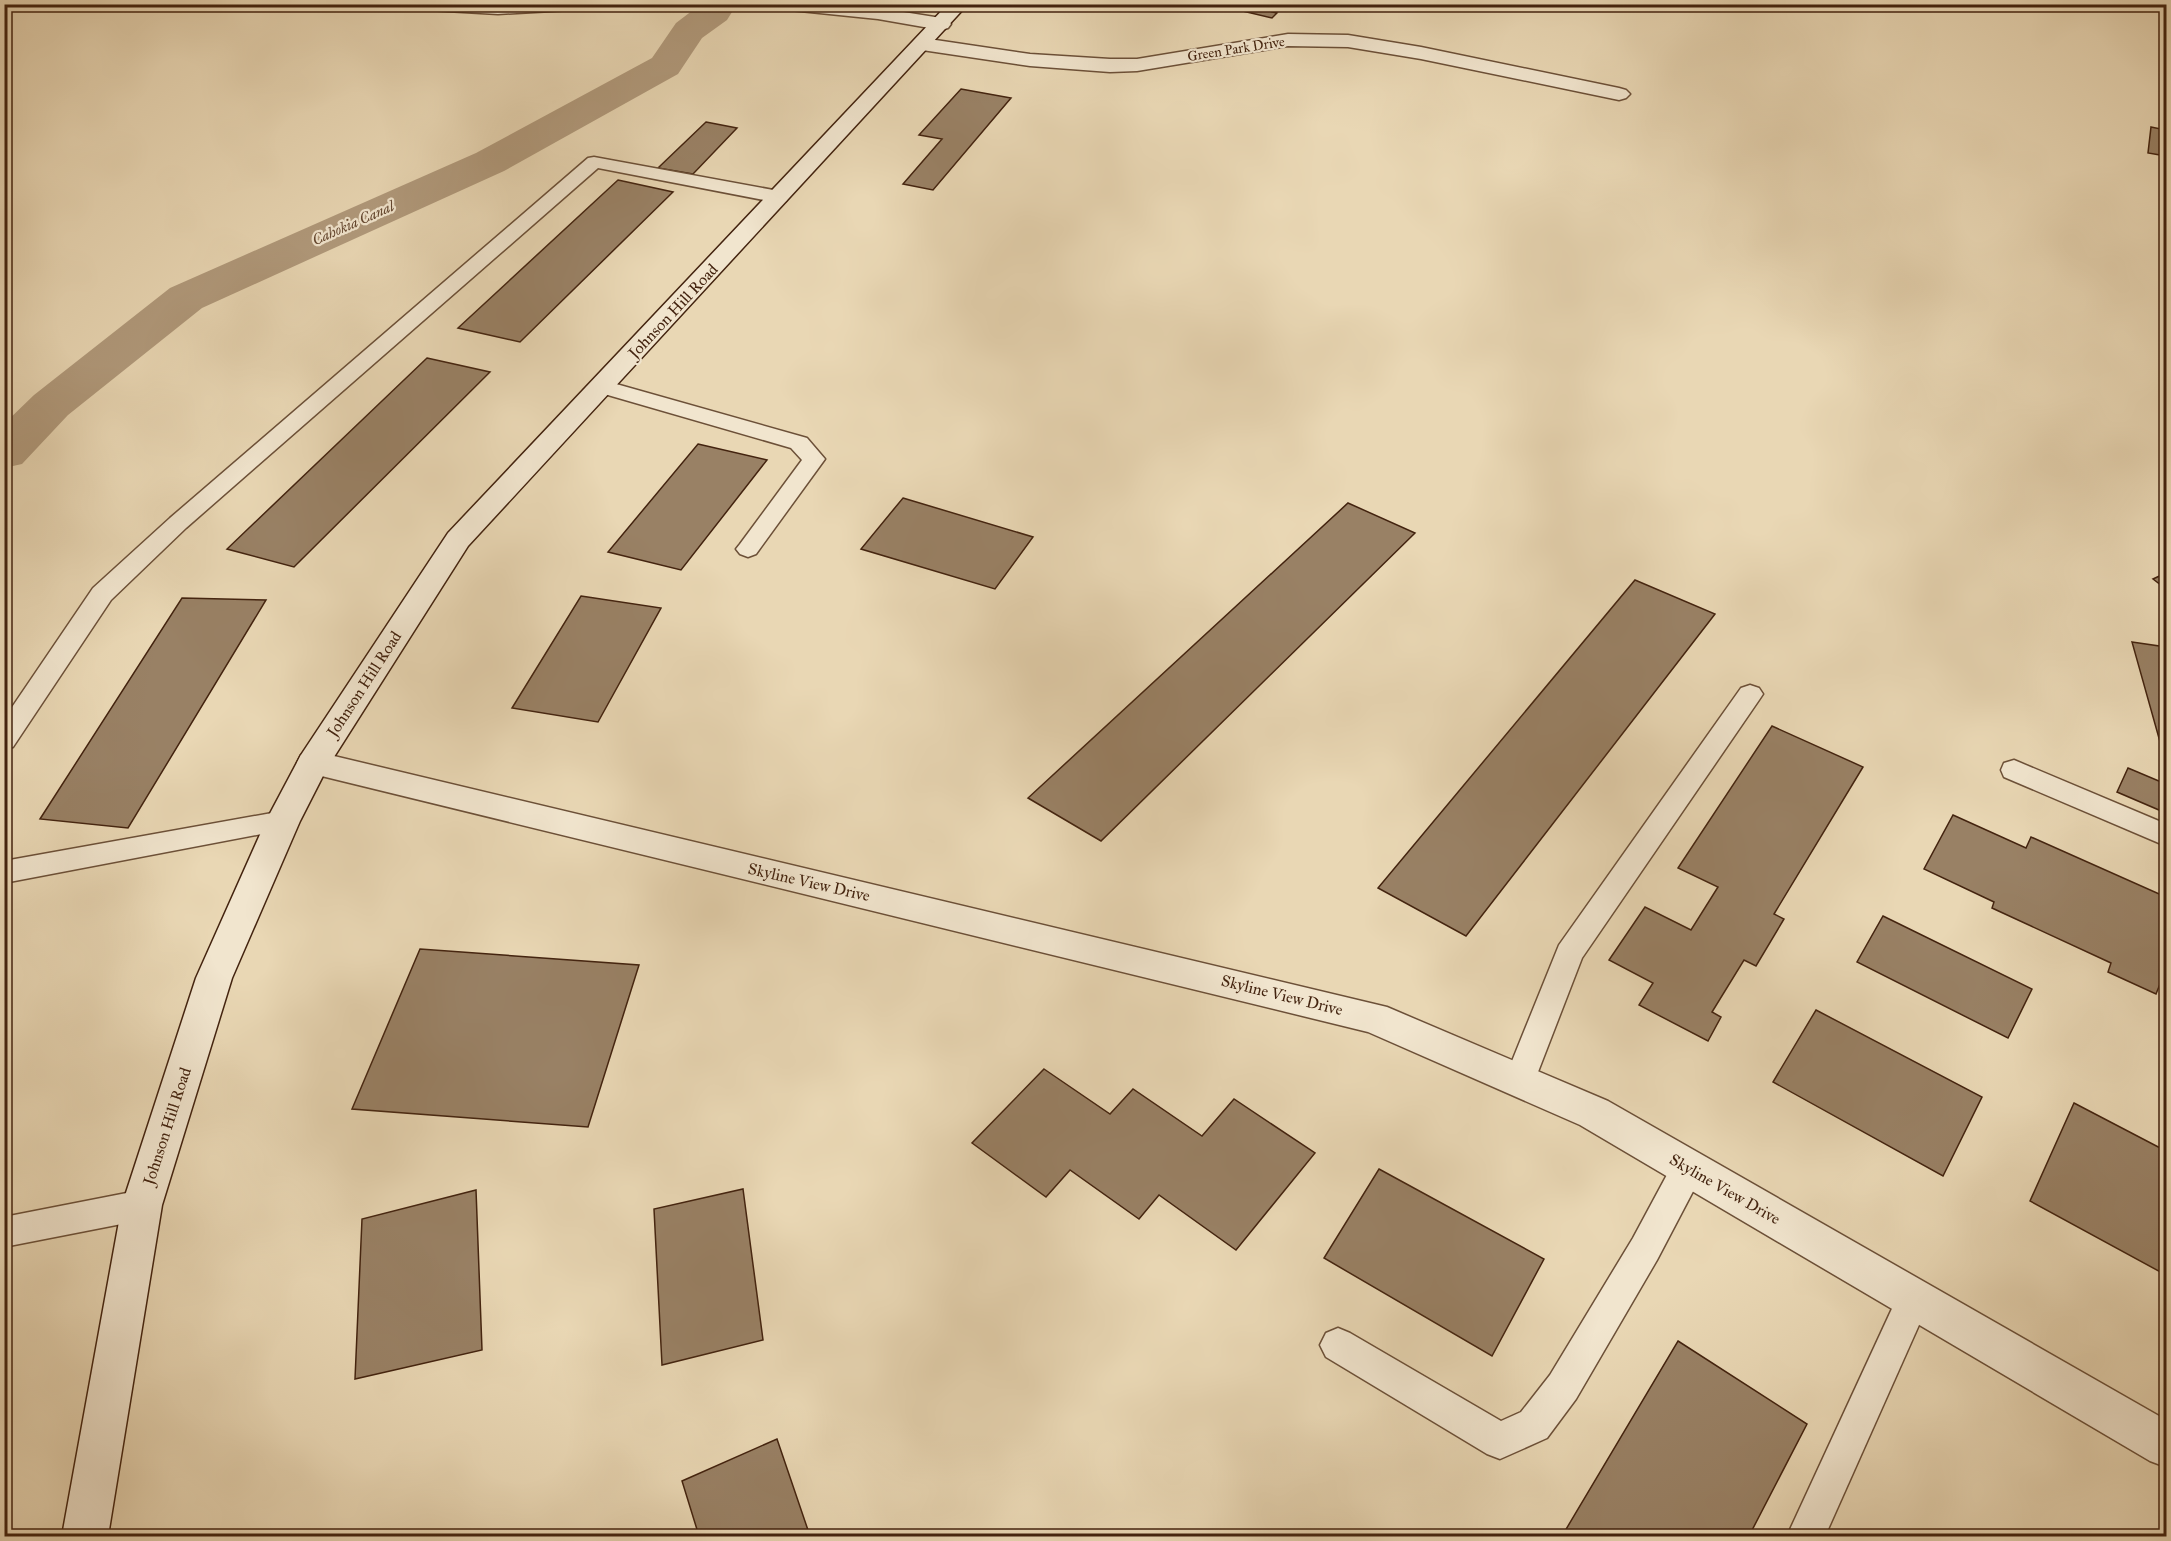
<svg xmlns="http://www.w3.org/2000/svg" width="2171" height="1541" font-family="'IM FELL Great Primer',serif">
<rect width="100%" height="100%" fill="#e9d7b4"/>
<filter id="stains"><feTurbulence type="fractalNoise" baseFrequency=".00333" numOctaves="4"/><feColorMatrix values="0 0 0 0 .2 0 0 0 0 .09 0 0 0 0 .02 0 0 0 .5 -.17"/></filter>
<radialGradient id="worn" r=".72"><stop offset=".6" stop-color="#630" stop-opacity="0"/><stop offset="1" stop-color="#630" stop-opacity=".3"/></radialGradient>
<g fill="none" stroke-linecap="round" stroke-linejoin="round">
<!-- canal -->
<path fill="#b19a7c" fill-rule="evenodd" d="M701,4h26l5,8 -5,8 -25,18 -24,36 -174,97 -302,137 -134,107 -46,49 -18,4v-44l30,-29 136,-107 306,-135 176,-95 24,-35z"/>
</g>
<!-- building -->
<g fill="#998165" stroke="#43230f" stroke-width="1.5">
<path d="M1213,4h25l39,9 -5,5z"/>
<path d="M961,89l50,9 -78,92 -30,-6 39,-45 -23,-4z"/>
<path d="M706,122l31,6 -44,46 -35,-6z"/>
<path d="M2151,127l15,3v26l-18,-3z"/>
<path d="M618,180l55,12 -153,150 -62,-14z"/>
<path d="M427,358l63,14 -196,195 -67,-18z"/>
<path d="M698,444l69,16 -86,110 -73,-18z"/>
<path d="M903,498l130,39 -38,52 -134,-40z"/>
<path d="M1348,503l67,30 -314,308 -73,-43z"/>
<path d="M2166,573v16l-13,-10z"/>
<path d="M1635,580l80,34 -249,322 -88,-48z"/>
<path d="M581,596l80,12 -63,114 -86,-14z"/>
<path d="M182,598l84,2 -138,228 -88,-9z"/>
<path d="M2132,642l34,5v103l-4,-1z"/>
<path d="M1772,726l91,41 -89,147 10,5 -28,47 -12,-6 -32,52 9,5 -13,24 -69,-36 14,-22 -44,-23 36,-53 46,23 27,-43 -40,-19z"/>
<path d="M2128,768l38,16v29l-49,-21z"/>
<path d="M1953,815l73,33 5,-11 135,60v72l-10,25 -48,-22 3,-9 -119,-55 2,-6 -70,-33z"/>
<path d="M1883,916l149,73 -24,49 -151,-76z"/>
<path d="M420,949l219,16 -51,162 -236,-18z"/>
<path d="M1816,1010l166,87 -39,79 -170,-94z"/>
<path d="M1044,1069l66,45 23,-25 69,47 32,-37 81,54 -79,97 -77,-55 -20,24 -69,-49 -24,27 -74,-54z"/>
<path d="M2074,1103l92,48v124l-136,-74z"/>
<path d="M1379,1169l165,90 -52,97 -168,-98z"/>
<path d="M743,1189l20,151 -101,25 -8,-156z"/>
<path d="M476,1190l6,160 -127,29 7,-160z"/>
<path d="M1678,1341l129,83 -58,112h-187z"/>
<path d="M777,1439l33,97h-111l-17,-55z"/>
</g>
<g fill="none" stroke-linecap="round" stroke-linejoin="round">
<defs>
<g id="lane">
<path d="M594,157l185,34 7,2 2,4 -2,4 -7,2 -181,-35 -412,360 -75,72 -98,147 -9,2v-30l89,-131 77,-70 418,-360z"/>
<path d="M602,380l205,58 18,21 -69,95 -8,3 -8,-3 -4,-5 4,-5 62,-84 -11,-12 -197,-57 -3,-5 3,-5z"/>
<path d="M1750,685l9,3 4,6 -4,6 -177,258 -51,132 -11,4 -11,-4 -5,-9 55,-136 182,-257z"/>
<path d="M2014,760l152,64v22l-162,-69 -3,-7 3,-7z"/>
<path d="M283,811l10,3 4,7 -4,7 -289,55v-22z"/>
<path d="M1688,1154l12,4 4,10 -4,10 -43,82 -81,139 -29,39 -47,21 -13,-5 -161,-97 -6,-12 6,-12 12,-5 12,5 151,88 20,-9 29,-37 83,-137 43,-80z"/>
<path d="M142,1190l12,4 5,11 -5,11 -12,4 -138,27v-30z"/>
<path d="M1914,1282l12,5 5,11 -106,238h-38l115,-249z"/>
</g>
<g id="street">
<path d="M419,4h161l-2,4 -7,2 -73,4 -70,-4 -7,-2z"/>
<path d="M781,4h72l88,14 7,2 3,4 -3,4 -7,2 -63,-11 -88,-9 -7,-2z"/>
<path d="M1288,34l60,1 73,12 198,41 7,2 4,4 -4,4 -7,2 -198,-41 -73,-12 -60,-1 -151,25 -27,1 -80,-6 -108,-16 -7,-2 -3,-4 3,-4 7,-2 108,16 80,5h27z"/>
<path d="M313,751l1074,256 221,94 558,319v47l-16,-6 -570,-336 -212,-93 -1067,-261 -4,-8 4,-8z"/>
</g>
<path id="secondary" d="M948,4h20l-500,542 -141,222 -27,53 -68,157 -70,227 -54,331h-46l60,-331 74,-227 70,-157 35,-66 147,-222z"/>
</defs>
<!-- lane casing -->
<use href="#lane" stroke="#6c5038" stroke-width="3"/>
<!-- street casing -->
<use href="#street" stroke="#6c5038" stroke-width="3"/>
<!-- secondary casing -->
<use href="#secondary" stroke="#43230f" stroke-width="3"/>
<!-- lane -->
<use href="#lane" fill="#f1e5ce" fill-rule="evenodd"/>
<!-- street -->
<use href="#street" fill="#f1e5ce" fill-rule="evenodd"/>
<!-- secondary -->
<use href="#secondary" fill="#f1e5ce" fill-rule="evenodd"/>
</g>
<g text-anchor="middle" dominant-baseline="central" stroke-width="4.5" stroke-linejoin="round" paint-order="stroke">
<!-- far-street labels -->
<g font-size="14" fill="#43230f" stroke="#f1e5ce">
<text transform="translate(1236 49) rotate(-9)">Green Park Drive</text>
</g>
<!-- far-water labels -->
<g font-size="15" font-style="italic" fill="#644730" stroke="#f1e5ce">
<text transform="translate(353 223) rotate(-24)">Cahokia Canal</text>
</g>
<!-- street labels -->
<g font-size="16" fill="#43230f" stroke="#f1e5ce">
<text transform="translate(673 311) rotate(-47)">Johnson Hill Road</text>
<text transform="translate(364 684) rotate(-57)">Johnson Hill Road</text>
<text transform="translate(809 882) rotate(13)">Skyline View Drive</text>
<text transform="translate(1282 995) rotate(14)">Skyline View Drive</text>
<text transform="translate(167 1126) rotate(-72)">Johnson Hill Road</text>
<text transform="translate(1725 1189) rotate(30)">Skyline View Drive</text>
</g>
</g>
<!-- margin -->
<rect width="2171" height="1541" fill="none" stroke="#e9d7b4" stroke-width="24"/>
<rect x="6" y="6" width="2159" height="1529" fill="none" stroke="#43230f" stroke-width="3"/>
<rect x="12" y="12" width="2147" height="1517" fill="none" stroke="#43230f" stroke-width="1.5"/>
<rect width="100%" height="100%" filter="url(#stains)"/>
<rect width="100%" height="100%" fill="url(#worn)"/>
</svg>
